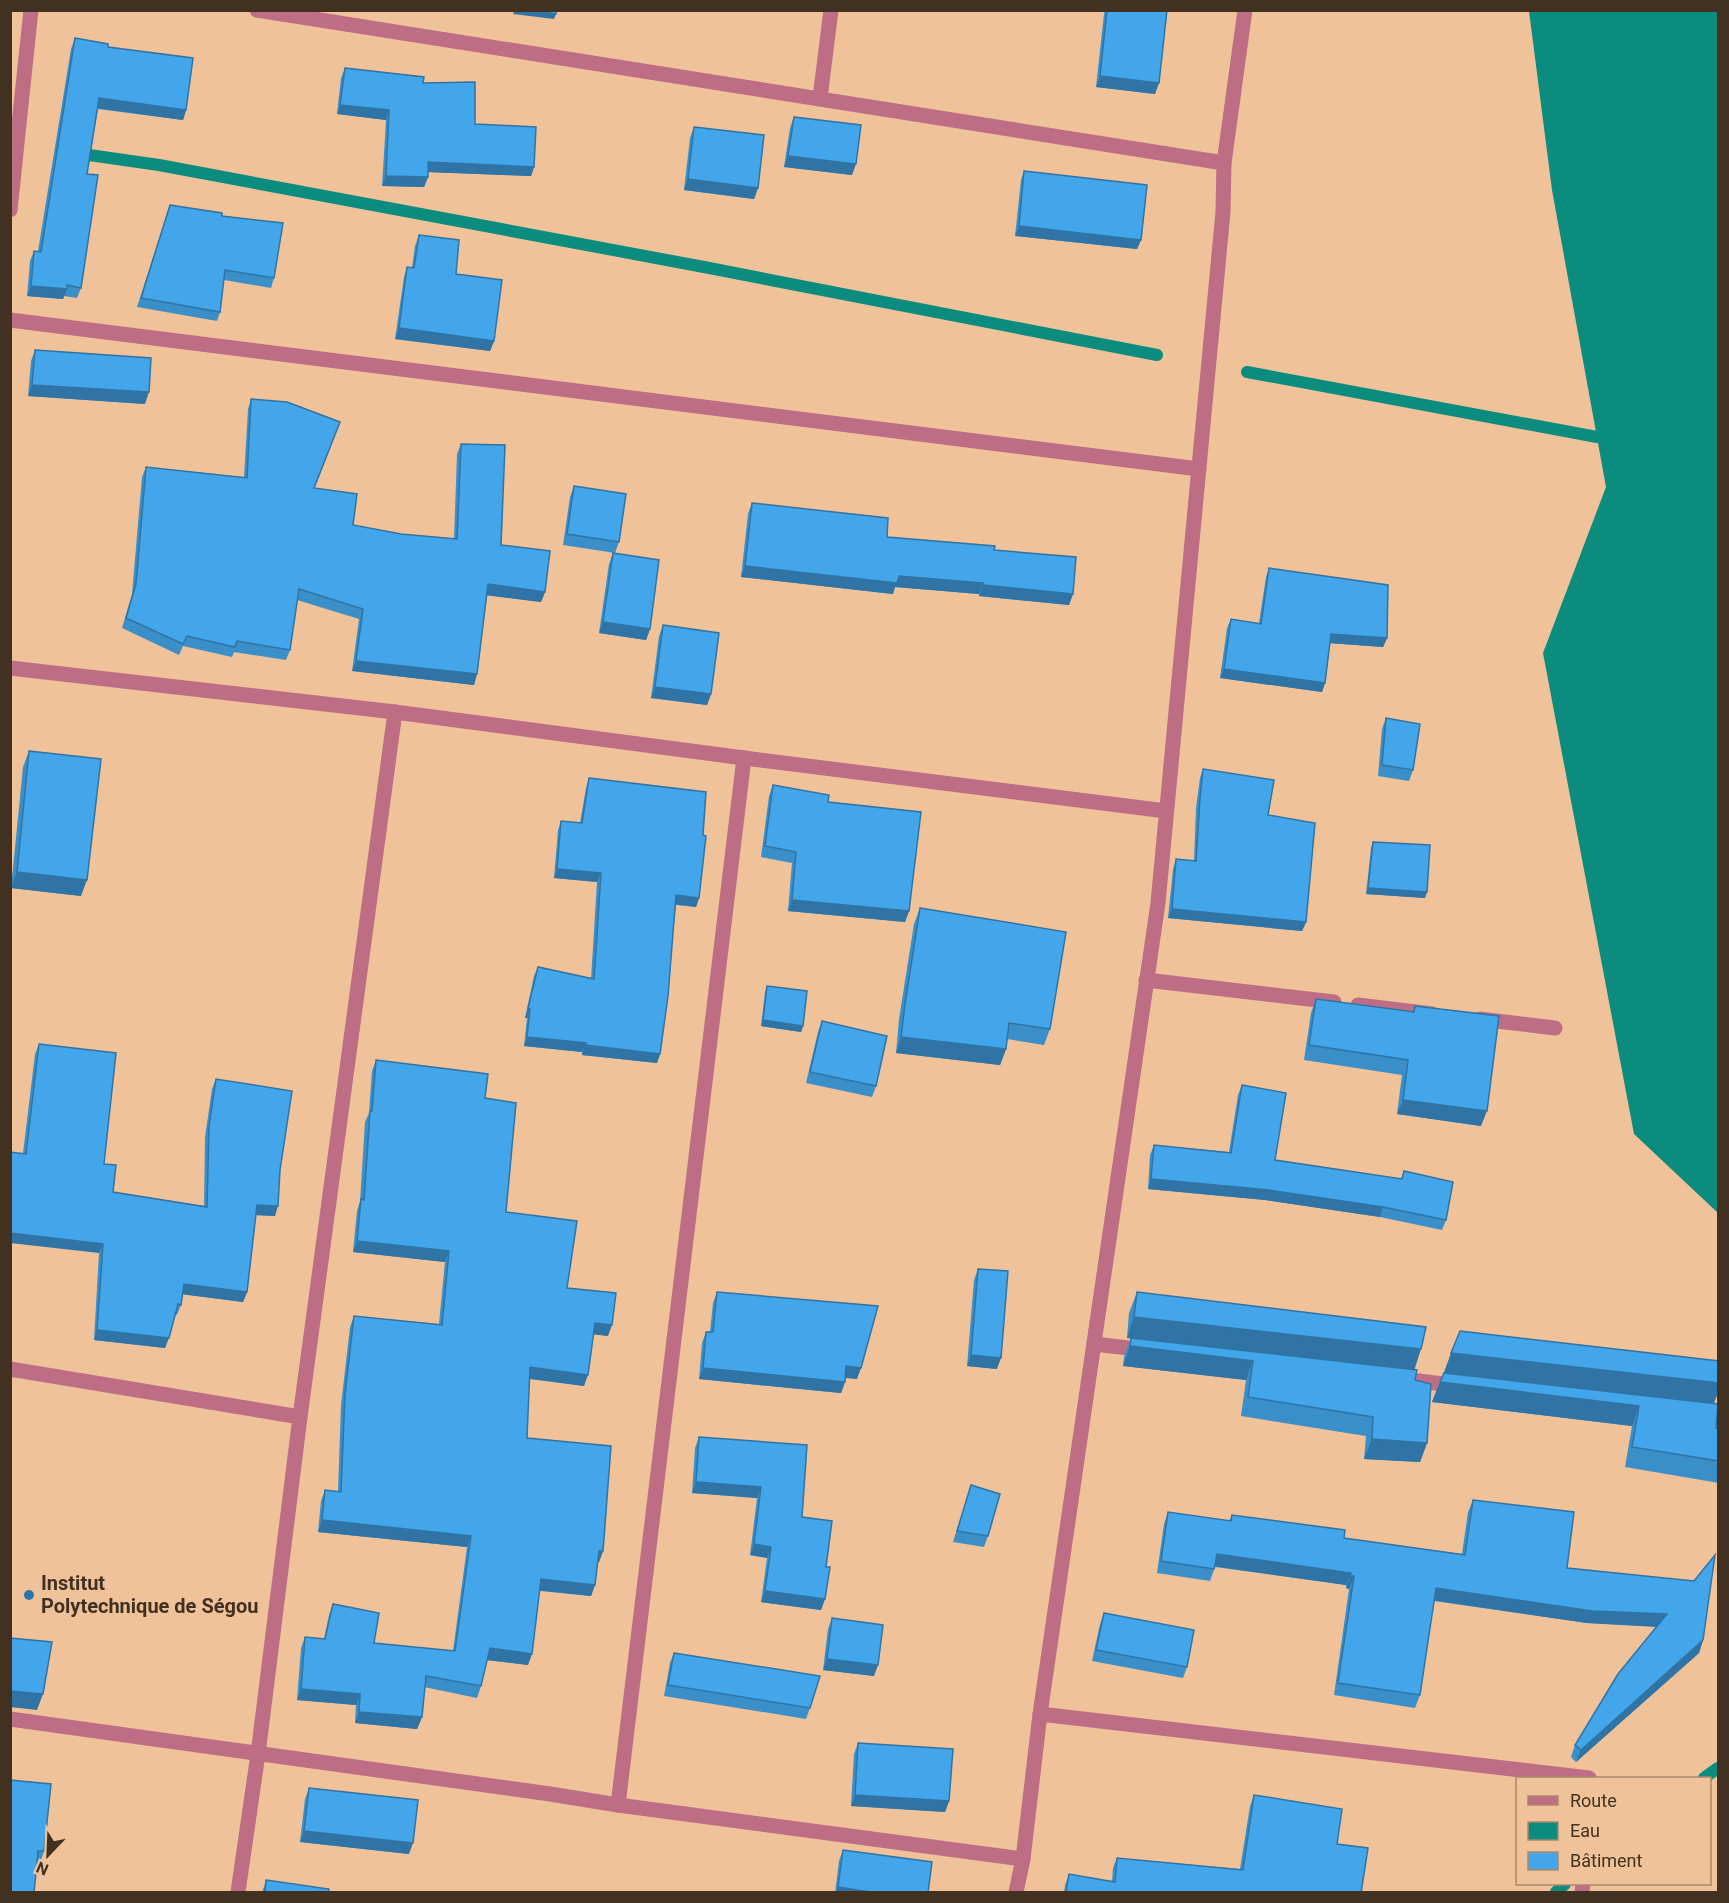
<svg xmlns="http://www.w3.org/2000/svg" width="1729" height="1903" font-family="Roboto,sans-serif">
<rect width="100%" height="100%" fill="#f0c29a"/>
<!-- water -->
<path fill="#0b8c7e" d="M1529,11h189v1202l-84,-79 -91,-481 63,-166 -54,-297z"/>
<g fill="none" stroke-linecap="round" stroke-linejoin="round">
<!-- stream -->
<g stroke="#0b8c7e" stroke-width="12">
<path d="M75,153l84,12 545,102 453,88"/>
<path d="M1247,372l350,65"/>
<path d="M1704,1778l14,-10"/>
<path d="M1556,1892l9,-8"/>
</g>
<!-- minor -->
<g stroke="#bd6e84" stroke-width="15">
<path d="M257,10l967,153"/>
<path d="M820,98l11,-88"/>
<path d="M10,210l21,-200"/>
<path d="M10,320l1189,149"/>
<path d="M10,668l385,44 349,46 422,53"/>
<path d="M1146,980l188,22"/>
<path d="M1358,1005l74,9"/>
<path d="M1480,1019l75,9"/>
<path d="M1094,1344l52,6"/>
<path d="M10,1369l290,48"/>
<path d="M1403,1379l56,7"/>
<path d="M1040,1714l549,64"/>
<path d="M10,1719l540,75 68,11 405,54"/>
<path d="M618,1805l126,-1047"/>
<path d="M238,1892l20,-138 42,-337 95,-705"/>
<path d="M1016,1892l7,-33 17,-145 118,-811 65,-691 1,-49 21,-153"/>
<path d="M1582,1892l1,-8"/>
</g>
</g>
<!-- wall -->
<g fill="#3a8fc9">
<path d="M1105,10h62l-12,84 -59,-7 8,-73z"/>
<path d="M75,38l33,9 78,63 -3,10 -85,-11 -11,65 -6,114 -4,10 -13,-2 -1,3 -36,-3 3,-35 4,-10h4l33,-202z"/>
<path d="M345,68l78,15 52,41 59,43 -3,9 -103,-4v5l-4,10 -42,-1 4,-66 -49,-6 4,-36z"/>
<path d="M794,117l58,58 -68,-8 6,-39z"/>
<path d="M694,127l64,61 -4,11 -70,-9 6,-52z"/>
<path d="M1024,171l117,69 -4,9 -122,-13 6,-56z"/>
<path d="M170,205l52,11 52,62 -3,10 -47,-8 -4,32 -3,9 -80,-14z"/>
<path d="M419,235l37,39 38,67 -4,10 -95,-12 9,-62 3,-10h5l3,-21z"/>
<path d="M35,350l110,54 -117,-8 3,-35z"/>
<path d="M251,399l64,89 38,37 48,9 53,5 3,-85 4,-10 40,101 44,47 -4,10 -54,-7 -10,79 -3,11 -122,-14 7,-52 -62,-19 -7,50 -4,10 -52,-8 -2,5 -49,-11 -4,9 -57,-27 10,-34 10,-117 4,-10 98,10 4,-68z"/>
<path d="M574,486l45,56 -4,11 -52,-8 7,-48z"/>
<path d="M752,503l135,34 107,13 79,44 -4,11 -90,-9v-2l-84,-7 -2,7 -152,-17 7,-63z"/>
<path d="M613,553l37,76 -4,11 -47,-7 10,-69z"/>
<path d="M1269,568l118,70 -4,9 -53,-4 -5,40 -3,9 -102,-14 7,-50 4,-9 28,4 7,-46z"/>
<path d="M663,625l48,69 -4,11 -56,-7 8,-62z"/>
<path d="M1386,718l27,52 -4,11 -31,-5 4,-47z"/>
<path d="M29,751l52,145 -70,-8 12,-121z"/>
<path d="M1203,769l65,46 38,107 -4,9 -134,-13 5,-49 3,-10 18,2 2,-53 4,-30z"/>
<path d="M589,778l110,120 -3,9 -20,-2 -16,149 -3,9 -75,-8v-3l-58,-6 3,-28h-2l9,-42 4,-9 53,12 6,-97 -43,-4 4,-48 3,-9 19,2 6,-35z"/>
<path d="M773,785l55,17 81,109 -4,11 -117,-11 4,-48 -31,-6 8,-61z"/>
<path d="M1373,842l52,56 -59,-4 5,-46z"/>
<path d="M920,908l130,121 -6,16 -37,-6 -1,10 -6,16 -104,-12 3,-34 15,-95z"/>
<path d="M767,986l36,40 -2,6 -40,-6 4,-34z"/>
<path d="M1316,999l97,13 2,-6 66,120 -84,-12 5,-39 -98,-15 7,-47z"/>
<path d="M822,1021l54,65 -4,11 -66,-14 12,-51z"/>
<path d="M39,1044l65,120 9,28 91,14 1,-69 7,-48 4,-10 64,91 -5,46 -19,-1 -9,77 -4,10 -61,-8 -1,11 -4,10 -2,-1 -10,34 -71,-8 5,-87 -76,-100 12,-99z"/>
<path d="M376,1060l109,38 21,114 61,76 41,48 -15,-2 -9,52 -55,-7 -2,59 76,113 -4,11h-2l-2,23 -4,11 -51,-5 -12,74 -41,-5 -6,26 -4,12 -53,-11 -2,30 -5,12 -62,-6 1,-18 -59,-5 4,-52 4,-11 19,2 5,-24 4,-11 41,39 79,8 14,-104 -149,-15 3,-31 4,-11 13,1 3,-86 9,-78 4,-11 85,8 6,-62 -92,-10 4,-41 3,-10 5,-79 4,-9 3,-42z"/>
<path d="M1242,1085l33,75 126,19 3,-8 42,49 -4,10 -62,-13 -115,-17 -117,-11 2,-34 4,-10 75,7 9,-57z"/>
<path d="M978,1269l19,100 -30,-3 7,-86z"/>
<path d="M717,1292l140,87 -12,-1v4l-4,11 -142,-14 3,-36 4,-11h4l3,-29z"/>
<path d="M1137,1292l277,78 13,73 -7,19 -56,-3 2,-23 -125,-20 5,-36 -123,-14 1,-9 7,-19h-4l2,-25z"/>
<path d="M1460,1331l259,30v29l-5,13 2,25h3v55l-94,-16 7,-41 -200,-24z"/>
<path d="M699,1437l103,80 24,50 -1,32 -4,11 -60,-8 6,-44 -17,-3 7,-57 -65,-5 3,-45z"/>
<path d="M971,1485l17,51 -4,11 -31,-5z"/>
<path d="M1473,1500l94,68 136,72 -4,13 -123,109 -5,-5 4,-12 82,-118 -70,-4 -153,-22 -14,94 -5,13 -81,-13 15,-106 -3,-1v-3l-131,-18 -5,14 -53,-8 7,-49 4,-12 61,9 3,-6 112,23 118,16 6,-42z"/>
<path d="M1104,1613l83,54 -4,11 -91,-17 8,-37z"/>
<path d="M832,1618l42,58 -51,-6 5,-41z"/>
<path d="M674,1653l136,55 -4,11 -142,-23 6,-33z"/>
<path d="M858,1743l91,58 -4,11 -94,-6 3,-52z"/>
<path d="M10,1780l34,71 -5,16h-3z"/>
<path d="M309,1788l100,66 -109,-12 5,-43z"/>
<path d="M1254,1795l83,49 24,49h-297l1,-8 4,-11 43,8 1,-14 4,-10 123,11 10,-63z"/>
<path d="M843,1850l85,43h-93l4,-32z"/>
<path d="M266,1880l62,13h-66z"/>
</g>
<!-- shaded-wall -->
<g fill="#2f74a4">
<path d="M515,10h17l24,4 -2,5 -41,-5z"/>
<path d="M1100,76l59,7 -4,11 -59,-7z"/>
<path d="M99,98l87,12 -3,10 -87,-12z"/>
<path d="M340,105l49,5 -3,10 -49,-6z"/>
<path d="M788,156l68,8 -4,11 -68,-8z"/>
<path d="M428,162l106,5 -3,9 -106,-4z"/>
<path d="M386,176l42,1 -4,10 -42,-1z"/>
<path d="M688,179l70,9 -4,11 -70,-9z"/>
<path d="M1019,226l122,14 -4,9 -122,-13z"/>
<path d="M31,286l36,3 -4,10 -36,-3z"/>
<path d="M399,328l95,13 -4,10 -95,-12z"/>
<path d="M32,385l117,7 -4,12 -117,-8z"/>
<path d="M745,566l154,10 84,7 -4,11 -84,-7 -2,7 -152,-17z"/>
<path d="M488,584l57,8 -4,10 -57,-7z"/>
<path d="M983,585l90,9 -4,11 -90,-9z"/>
<path d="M603,622l47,7 -4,11 -47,-7z"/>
<path d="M1331,634l56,4 -4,9 -55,-4z"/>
<path d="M356,661l121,13 -3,11 -122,-14z"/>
<path d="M1224,669l101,14 -3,9 -102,-14z"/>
<path d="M655,687l56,7 -4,11 -56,-7z"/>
<path d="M557,869l44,4 -4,9 -43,-4z"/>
<path d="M17,872l70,8 -6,16 -70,-8z"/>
<path d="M1368,888l59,4 -2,6 -59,-4z"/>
<path d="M676,895l23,3 -3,9 -23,-3z"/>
<path d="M792,900l117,11 -4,11 -117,-11z"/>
<path d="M1172,909l134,13 -4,9 -134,-13z"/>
<path d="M528,1008l2,1 -3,9h-2z"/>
<path d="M763,1020l40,6 -2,6 -40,-6z"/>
<path d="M527,1037l59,6 -4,9 -58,-6z"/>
<path d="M901,1037l105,12 -6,16 -104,-12z"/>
<path d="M585,1045l75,9 -3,9 -75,-8z"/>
<path d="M1403,1100l84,11 -6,15 -84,-12z"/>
<path d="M1151,1179l118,11 114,17 -3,10 -115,-17 -117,-11z"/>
<path d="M257,1205l21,1 -3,10 -21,-1z"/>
<path d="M10,1233l93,11 -4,9 -89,-10z"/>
<path d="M357,1241l92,10 -4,11 -92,-10z"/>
<path d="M184,1284l63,8 -4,10 -63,-8z"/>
<path d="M1134,1317l287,32 -7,22 -287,-33z"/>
<path d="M595,1323l17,2 -4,11 -17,-2z"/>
<path d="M97,1330l72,8 -4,10 -71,-8z"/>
<path d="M1130,1346l123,15 -7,19 -123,-14z"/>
<path d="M1451,1353l268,30v7l-6,15 -269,-31z"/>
<path d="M971,1355l30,3 -4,11 -30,-3z"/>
<path d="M846,1366l15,2 -4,11 -15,-2z"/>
<path d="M530,1367l58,8 -4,11 -58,-8z"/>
<path d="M703,1368l142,14 -4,11 -142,-14z"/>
<path d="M1440,1382l199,24 -7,20 -200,-24z"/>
<path d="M1372,1439l55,4 -7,19 -56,-3z"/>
<path d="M696,1482l65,5 -4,11 -65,-5z"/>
<path d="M322,1520l149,16 -4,11 -149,-15z"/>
<path d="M754,1544l17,3 -4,11 -17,-3z"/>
<path d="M599,1551h4l-4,11h-4z"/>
<path d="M1217,1554l134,19 -5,12 -134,-19z"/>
<path d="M1350,1576h4l-5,13 -3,-1z"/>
<path d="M541,1579l54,6 -4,11 -54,-6z"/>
<path d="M1436,1588l231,26 -5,13 -75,-4 -156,-23z"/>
<path d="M765,1591l60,8 -4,11 -60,-8z"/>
<path d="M1703,1640l-4,13 -123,109 5,-12z"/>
<path d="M490,1648l42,6 -4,11 -42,-5z"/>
<path d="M827,1659l51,6 -4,11 -51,-6z"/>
<path d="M301,1689l59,5 -4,11 -59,-5z"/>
<path d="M10,1691l33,3 -6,16 -27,-3z"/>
<path d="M359,1712l63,5 -5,12 -62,-6z"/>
<path d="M855,1795l94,6 -4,11 -94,-6z"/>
<path d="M304,1831l109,12 -4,11 -109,-12z"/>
<path d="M838,1887l39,6h-41z"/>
</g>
<!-- building -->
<g fill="#43a6ea" stroke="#2f74a4" stroke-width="1.5">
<path d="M532,10h25l-1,4z"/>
<path d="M1107,10h60l-8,73 -59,-7z"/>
<path d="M75,38l33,6v3l85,11 -7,52 -87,-12 -12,76 11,1 -17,113 -14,-3v4l-36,-3 3,-35 7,1z"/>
<path d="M345,68l79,9 -1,6 52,-1v42l61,3 -2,40 -106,-5v15l-42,-1 3,-66 -49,-5z"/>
<path d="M794,117l67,8 -5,39 -68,-8z"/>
<path d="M694,127l70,8 -6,53 -70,-9z"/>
<path d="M1024,171l123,14 -6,55 -122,-14z"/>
<path d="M170,205l52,8v3l61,7 -9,55 -49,-8 -5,42 -79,-14z"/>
<path d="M419,235l40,5 -3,34 46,6 -8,61 -95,-13 8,-61 7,1z"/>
<path d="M35,350l116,8 -2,34 -117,-7z"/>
<path d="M251,399l36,3 53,20 -26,66 43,6 -4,31 48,9 56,5 4,-95 44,1 -4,100 49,6 -5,41 -57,-8 -11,90 -121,-13 7,-52 -64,-20 -9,61 -53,-9 -2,6 -48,-11 -4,8 -57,-26 10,-34 10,-117 101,11z"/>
<path d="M574,486l52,8 -7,48 -52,-8z"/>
<path d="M752,503l136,15 -1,19 108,9 -1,4 82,7 -3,37 -90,-9v-2l-84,-7 -2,7 -152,-17z"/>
<path d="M613,553l46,7 -9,69 -47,-7z"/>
<path d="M1269,568l119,17 -1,53 -56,-4 -6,49 -101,-14 7,-50 30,5z"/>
<path d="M663,625l56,8 -8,61 -56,-7z"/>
<path d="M1386,718l34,6 -7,46 -31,-5z"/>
<path d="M29,751l72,8 -14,121 -70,-8z"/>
<path d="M1203,769l71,11 -6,35 47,8 -9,99 -134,-13 4,-50 20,2 4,-63z"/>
<path d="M589,778l117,14 -3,43 3,1 -7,62 -23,-3 -8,101 -8,58 -75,-9 1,-2 -59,-6 3,-28 -2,-1 10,-41 56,12 7,-106 -44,-4 4,-48 21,2z"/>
<path d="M773,785l56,10 -1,7 93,10 -12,99 -117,-11 4,-48 -31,-6z"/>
<path d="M1373,842l57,3 -3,47 -59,-4z"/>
<path d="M920,908l146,24 -16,97 -41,-6 -3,26 -105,-12 4,-33z"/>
<path d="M767,986l40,5 -4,35 -40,-6z"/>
<path d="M1316,999l98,13 1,-6 84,10 -12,95 -84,-11 5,-40 -99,-15z"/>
<path d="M822,1021l65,15 -11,50 -66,-14z"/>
<path d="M39,1044l77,9 -12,111 12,1 -3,27 94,15 2,-80 7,-48 76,12 -12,79 -2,36 -21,-1 -10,87 -63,-8 -3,21 -3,-1 -9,34 -72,-8 6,-86 -93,-11v-81l16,2z"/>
<path d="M376,1060l112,14 -3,24 31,5 -10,109 71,9 -10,67 49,5 -4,32 -17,-2 -7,52 -58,-8 -3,71 84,8 -8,105h-4l-4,34 -54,-6 -9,75 -42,-6 -9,38 -55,-10 -4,41 -63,-5 1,-18 -59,-5 4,-52 20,2 8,-35 46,9 -5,30 81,8 16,-115 -149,-16 3,-30 16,2 4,-98 9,-78 88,9 7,-74 -92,-10 4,-42 3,1 6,-89h2z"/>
<path d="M1242,1085l44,8 -11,67 127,19 2,-8 49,11 -7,38 -63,-13 -114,-17 -118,-11 3,-34 77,8z"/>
<path d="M978,1269l30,2 -7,87 -30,-3z"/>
<path d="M717,1292l161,14 -17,62 -15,-2 -1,16 -142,-14 3,-36h7z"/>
<path d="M1137,1292l289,35 -5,22 -287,-32z"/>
<path d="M1460,1331l259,30v22l-268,-30z"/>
<path d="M1131,1338l286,32 -2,10 16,4 -4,59 -55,-4 1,-22 -125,-20 5,-36 -123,-15z"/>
<path d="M1444,1373l274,31 -2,24h3v33l-87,-14 7,-41 -199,-24z"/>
<path d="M699,1437l108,8 -5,72 30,4 -6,46h4l-5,32 -60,-8 6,-44 -17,-3 7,-57 -65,-5z"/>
<path d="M971,1485l29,9 -12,42 -31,-5z"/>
<path d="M1473,1500l101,12 -7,56 127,13 21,-26 -12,85 -122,110 -6,-5 43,-71 49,-60 -75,-3 -156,-23 -16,107 -82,-12 16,-107h-4l1,-3 -134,-19 -3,15 -53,-8 7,-49 63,9 1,-6 113,15 -1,8 121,17z"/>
<path d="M1104,1613l90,17 -7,37 -91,-17z"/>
<path d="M832,1618l51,7 -5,40 -51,-6z"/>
<path d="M10,1638l42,4 -9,52 -33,-3z"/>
<path d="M674,1653l146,23 -10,32 -142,-23z"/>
<path d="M858,1743l95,6 -4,52 -94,-6z"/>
<path d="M10,1780l41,4 -7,67h-6l-4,42h-24z"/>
<path d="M309,1788l109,12 -5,43 -109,-12z"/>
<path d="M1254,1795l88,14 -5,35 31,4 -7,45h-295l3,-19 46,8 2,-24 126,12z"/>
<path d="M843,1850l89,12 -4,31h-51l-39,-6z"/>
<path d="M266,1880l63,9 -1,4h-63z"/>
</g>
<!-- markers -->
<circle fill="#2a76a8" stroke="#f0c29a" stroke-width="2" cx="29" cy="1595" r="6"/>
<g text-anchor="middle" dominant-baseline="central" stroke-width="4.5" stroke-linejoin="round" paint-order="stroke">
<!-- poi labels -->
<g font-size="20" font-weight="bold" fill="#423020" stroke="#f0c29a" text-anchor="start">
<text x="41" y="1583">Institut<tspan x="41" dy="23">Polytechnique de Ségou</tspan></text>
</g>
</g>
<!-- border -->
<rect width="1729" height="1903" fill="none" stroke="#423020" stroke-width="24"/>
<!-- legend -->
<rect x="1516" y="1777" width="195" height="108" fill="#f0c29a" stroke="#aa8869" stroke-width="1.5"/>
<rect x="1528" y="1796" width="30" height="9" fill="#bd6e84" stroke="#aa8869" stroke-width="1.5"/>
<text x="1570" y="1807" font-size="18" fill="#423020">Route</text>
<rect x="1528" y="1822" width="30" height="18" fill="#0b8c7e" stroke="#aa8869" stroke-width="1.5"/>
<text x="1570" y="1837" font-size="18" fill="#423020">Eau</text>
<rect x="1528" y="1852" width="30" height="18" fill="#43a6ea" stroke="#aa8869" stroke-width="1.5"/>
<text x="1570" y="1867" font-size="18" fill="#423020">Bâtiment</text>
<!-- north arrow -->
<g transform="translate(48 1855) rotate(203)" stroke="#f0c29a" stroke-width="4.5" paint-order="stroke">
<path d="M0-4.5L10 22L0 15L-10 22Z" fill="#423020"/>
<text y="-9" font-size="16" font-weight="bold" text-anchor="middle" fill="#423020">N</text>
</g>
</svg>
